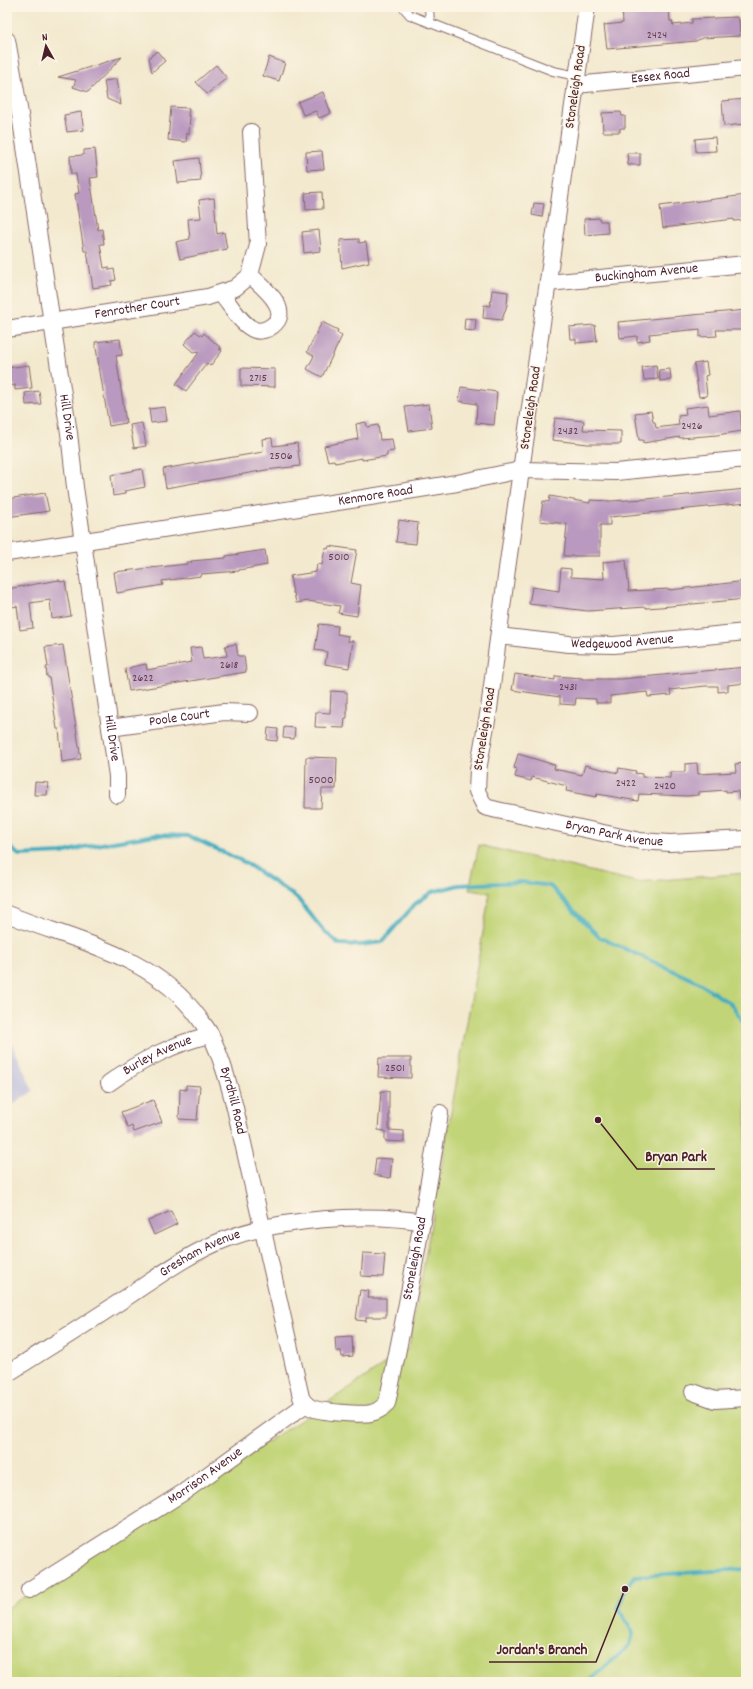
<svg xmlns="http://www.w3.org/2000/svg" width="753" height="1689" font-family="Dekko,sans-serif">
<rect width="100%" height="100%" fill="#fcf5e5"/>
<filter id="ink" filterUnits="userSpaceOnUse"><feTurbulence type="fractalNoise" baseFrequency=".025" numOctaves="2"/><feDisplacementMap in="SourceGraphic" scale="8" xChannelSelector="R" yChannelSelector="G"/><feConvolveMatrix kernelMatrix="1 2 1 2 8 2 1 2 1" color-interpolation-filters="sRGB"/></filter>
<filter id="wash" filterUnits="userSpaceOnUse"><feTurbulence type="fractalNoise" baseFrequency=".012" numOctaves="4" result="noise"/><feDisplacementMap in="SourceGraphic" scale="16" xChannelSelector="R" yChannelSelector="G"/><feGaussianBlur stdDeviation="0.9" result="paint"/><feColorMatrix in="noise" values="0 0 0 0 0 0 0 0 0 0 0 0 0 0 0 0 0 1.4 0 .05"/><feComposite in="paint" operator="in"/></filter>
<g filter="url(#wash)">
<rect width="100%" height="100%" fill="#f3e9cf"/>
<!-- industrial -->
<path fill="#c0c2dd" d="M7,1032l26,59 -26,18z"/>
<!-- green -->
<path fill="#c1d477" stroke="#867a51" d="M479,845l158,37 109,-9v809h-739v-74l294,-188 108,-72 81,-455 -21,-3z"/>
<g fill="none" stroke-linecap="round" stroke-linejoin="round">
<!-- stream -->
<g stroke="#42adc0" stroke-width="4">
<path d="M7,845l12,10 43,-2 22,-6 71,-12 34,1 57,27 51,35 26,32 16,14 22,1 21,-3 33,-38 17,-12 27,-7 63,-3 28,4 49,51 99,45 34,23 14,21"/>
<path d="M588,1682l42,-37 3,-12 -15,-25 7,-19 10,-13 111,-7"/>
</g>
</g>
<g id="blocks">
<!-- building -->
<g fill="#b999bf">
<path d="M622,7h47l1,14h2l1,4 19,-2v-4l45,-2 1,3h1l1,16 -38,2 -6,3 -89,8 -3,-24 19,-2z"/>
<path d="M157,51l8,10 -13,11 -3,-14z"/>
<path d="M122,57l-34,35 -15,-5 3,-7 -18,-3z"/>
<path d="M269,57l16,6 -6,18 -16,-5z"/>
<path d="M216,65l11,13 -20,16 -11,-12z"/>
<path d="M117,79l4,26 -14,-6 -3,-18z"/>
<path d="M323,92l8,21 -12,5 -3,-7 -13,4 -5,-13z"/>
<path d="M746,99v25l-22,2 -2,-25z"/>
<path d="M171,107l18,1 -1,8h2l-1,18 -2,-1 -1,9 -18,-2z"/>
<path d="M81,112l3,18 -17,2 -3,-17z"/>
<path d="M621,112l1,4h3v12h-5v4h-17l-1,-19z"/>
<path d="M715,137l1,14 -20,1 -1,-13z"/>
<path d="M95,149l3,28 -8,1 8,52 4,-1 2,15h-4l4,24 5,-1v3l5,-1 2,11 -5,1 1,4 -19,3 -6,-37h-3l-9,-57 4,-1 -3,-19h-5l-1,-18 14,-1v-5z"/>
<path d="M322,151l2,18 -17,1 -1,-18z"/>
<path d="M627,153h13v12h-12z"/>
<path d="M199,158l2,23 -23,2 -3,-22z"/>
<path d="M322,192l1,17 -17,1 -1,-17z"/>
<path d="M746,195v25l-12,1v-2l-71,9 -3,-22z"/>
<path d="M214,198l3,36 7,-2 3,17 -47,10 -4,-17 14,-3 -2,-20 13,-1 -2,-18z"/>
<path d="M534,203l10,1 -2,13 -10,-2z"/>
<path d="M599,218l1,3h7l1,12 -23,2 -1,-16z"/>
<path d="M319,230l2,21 -17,2 -2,-21z"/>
<path d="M359,239v4l7,-1 3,20 -27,6 -2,-28z"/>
<path d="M492,290l16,2 -1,13 -5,15 -19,-2 1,-13 6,1z"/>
<path d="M746,310v20h-30l1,6 -17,1v-8l-51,5 1,6 -13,2v-6l-17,2 -2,-16z"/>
<path d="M465,318l11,1 -1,12 -11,-1z"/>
<path d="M322,322l16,8 -1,3 5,3 -20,41 -15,-8 7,-13 -7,-4z"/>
<path d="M595,325l2,16 -21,2v-4h-6l-1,-12z"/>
<path d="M195,331l7,5 2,-3 18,16h-3l3,2 -12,15 -3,-3 -21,28 -10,-7 24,-33 -7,1 -9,-8z"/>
<path d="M120,339l2,16 -6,1 10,67 -17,3 -14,-84z"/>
<path d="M706,362l2,13 -3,1 2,20 -8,1 -5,-33z"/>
<path d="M29,365l3,23 -17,2v-5l-8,1v-18z"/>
<path d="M656,365l2,14 -14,1 -2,-13z"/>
<path d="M241,368l34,1v18l-34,-1z"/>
<path d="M670,369l1,11 -11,1 -1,-11z"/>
<path d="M461,387l36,5 -3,33 -18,-2 1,-19 -18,-3z"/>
<path d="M39,391l2,13 -15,1 -1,-12z"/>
<path d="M429,404l3,24 -23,3 -4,-24z"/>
<path d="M708,405l1,10 31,-4 2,20 -25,4 -37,3v-1l-37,6v-3h-4l-4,-27 16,-2 2,11h2l1,6 23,-3 -1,-9 8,-1 -1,-7z"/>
<path d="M165,407l2,14 -16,2 -2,-14z"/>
<path d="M555,418l29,3 -1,9 38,1v13h-33l-36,-4z"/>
<path d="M366,422l1,5 11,-2 2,15 12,-1 2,12 -7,1v4l-25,4v-2l-27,5 -1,-3 -6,1 -4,-15 34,-7 -2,-15z"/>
<path d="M142,423l4,23 -12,2 -4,-23z"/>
<path d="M272,438l1,8 24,-3 3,23 -34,4 -100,18 -3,-19 100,-17 -1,-13z"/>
<path d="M142,469l3,18 -20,4v3l-12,2 -2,-21z"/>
<path d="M746,489v14l-136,14v8h-10v31h-36l3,-32 -27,-3 3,-20 6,1 1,-6 40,7v-3l20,1 37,-2z"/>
<path d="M45,493l4,18 -42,6v-18z"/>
<path d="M399,520l19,3 -2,21 -20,-2z"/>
<path d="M329,546l28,4 -6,33 10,2 -4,31 -19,-3 2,-7 -32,-5 -12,2 -2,-10h-1l-3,-17 26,-4 1,-8 5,1 3,-17 3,1z"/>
<path d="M265,550l2,15 -28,5v1l-38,3v2l-39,5 1,4 -46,8 -3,-21 73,-8v-2h5l-1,-1 35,-3v-2z"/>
<path d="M626,560l3,31 41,-2v1l76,-9v18l-86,8 -14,1v-1l-58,4 -59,-7 3,-17 27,4 2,-23 10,1v8l33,2 -1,-17z"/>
<path d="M59,580l1,2 5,-1 6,35 -19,3 -2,-19 -20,3 3,25 -13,2 -3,-24 -10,2v-19z"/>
<path d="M319,624l19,2 -1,8 11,2 -1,5h6l-4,27 -24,-4 2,-12 -12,-2z"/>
<path d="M236,644l2,12h6l2,16 -117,19 -4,-22 6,-1v-1l15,-3 1,6 45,-8 -2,-14 11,-1 2,12 24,-3 -2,-10z"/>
<path d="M63,645l18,114 -19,3 -3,-33h-2l-8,-52h-2l-1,-10h2l-3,-20z"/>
<path d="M746,667v16l-18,2v6l-10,1v-6h-13l-35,4 1,5 -23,2 -1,-5 -37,4v7h-14v-4l-20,-1 -1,7 -15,-1v-7l-48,-7 3,-16 40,6v-4l27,2v1h39z"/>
<path d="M331,691l16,1v26h-2l-1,10 -29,-1 1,-15 14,1z"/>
<path d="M284,727l11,1 -1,11 -11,-1z"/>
<path d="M268,728l10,1 -1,12 -10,-1z"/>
<path d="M518,754l37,11 -1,4 28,6 3,-10 33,8 1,-5 17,3 -1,2 7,1v3l28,1v-6h15v-8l12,-1 1,11 38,-2 -1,-8 11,-1v35h-7l-1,-7 -12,1v-2l-28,2v3l-11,1 -48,-2 -1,7 -41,-7 -1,3 -30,-6 1,-5 -31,-8 -4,-1 -1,4 -16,-4 2,-8 -3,-1z"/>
<path d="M306,757l31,1 -1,31h-14l-1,19h-16z"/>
<path d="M35,782l13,1 -1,12h-13z"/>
<path d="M379,1058h32v20l-33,-1z"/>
<path d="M186,1085l14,1 -3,34 -18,-1 1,-30 6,1z"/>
<path d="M381,1091h8v39l15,1v11l-19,-1v-10l-7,-1z"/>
<path d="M153,1100l9,22 -28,10 -2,-6 -4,2 -7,-16z"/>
<path d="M376,1158l16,1 -2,19 -16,-3z"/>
<path d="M171,1211l6,13 -23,11 -6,-14z"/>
<path d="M363,1253l22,1 -2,23 -22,-1z"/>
<path d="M360,1290l9,1 -1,7h18v19h-20v4l-10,-1z"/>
<path d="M352,1336l1,20 -11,1 -1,-6h-5l-1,-14z"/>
</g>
</g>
</g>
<g filter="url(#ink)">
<use href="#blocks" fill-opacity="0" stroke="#856664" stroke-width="1"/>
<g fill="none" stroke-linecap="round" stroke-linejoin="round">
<defs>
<g id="lane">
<path d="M403,7l7,8 143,56 24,5"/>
<path d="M429,7l1,16"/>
</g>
<g id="street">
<path id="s1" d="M587,7l-80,562 -18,140 -11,61 -1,21 8,16 12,3 143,31 30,2 76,-4"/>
<path id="s2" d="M7,40l12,68 50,325 6,54 42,289v19"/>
<path id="s3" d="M576,85l170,-17"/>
<path id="s4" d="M548,283l198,-19"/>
<path d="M221,294c10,11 20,31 34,36 6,2 13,-1 17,-4 22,-16 -11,-40 -22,-51"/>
<path id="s5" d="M7,329l201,-32 27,-9 11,-9 4,-4 8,-30 -7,-113"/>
<path id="s6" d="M7,553l363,-56 87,-14 64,-13 95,2 130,-13"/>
<path id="s7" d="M499,636l70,8 45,1 132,-13"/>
<path id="s8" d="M110,728l114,-16 26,1"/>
<path id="s9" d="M7,914c67,27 147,41 192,104 4,6 9,11 12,18 11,22 18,48 24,72l66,289c2,5 6,9 11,11 8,4 50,7 59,5 7,-1 11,-5 16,-10 20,-96 38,-193 53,-290"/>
<path id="s10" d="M109,1083c29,-21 67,-41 102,-48"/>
<path id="s11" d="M7,1374c39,-25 78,-49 117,-75 32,-21 65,-46 102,-60 53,-20 141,-27 197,-17"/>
<path d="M693,1392l22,8 31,-2"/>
<path id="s12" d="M29,1590l155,-98 122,-88"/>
</g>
</defs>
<!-- lane casing -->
<use href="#lane" stroke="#856664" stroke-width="10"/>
<!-- street casing -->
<use href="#street" stroke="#856664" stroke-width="18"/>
<!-- lane -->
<use href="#lane" stroke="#fff" stroke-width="8"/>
<!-- street -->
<use href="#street" stroke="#fff" stroke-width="16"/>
</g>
</g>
<g text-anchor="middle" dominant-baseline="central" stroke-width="3" stroke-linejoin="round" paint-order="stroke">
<!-- number labels -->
<g font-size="12" fill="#663e50">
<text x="657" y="35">2424</text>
<text x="258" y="378">2715</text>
<text x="692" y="426">2426</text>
<text x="568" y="431">2432</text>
<text x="281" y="456">2506</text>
<text x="339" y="557">5010</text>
<text x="229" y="665">2618</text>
<text x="143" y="678">2622</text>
<text x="568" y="687">2431</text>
<text x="321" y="780">5000</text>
<text x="626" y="783">2422</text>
<text x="665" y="786">2420</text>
<text x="395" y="1068">2501</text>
</g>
<!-- street labels -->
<g font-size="14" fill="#4a1f2b" stroke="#fcf5e5">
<text stroke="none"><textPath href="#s3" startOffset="85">Essex Road</textPath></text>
<text transform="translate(576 87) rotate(-82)">Stoneleigh Road</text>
<text stroke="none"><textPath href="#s4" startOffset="99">Buckingham Avenue</textPath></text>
<text stroke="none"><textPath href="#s5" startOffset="132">Fenrother Court</textPath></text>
<text transform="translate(531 408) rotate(-82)">Stoneleigh Road</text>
<text stroke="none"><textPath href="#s2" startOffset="382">Hill Drive</textPath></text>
<text stroke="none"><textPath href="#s6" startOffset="373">Kenmore Road</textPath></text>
<text stroke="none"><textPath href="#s7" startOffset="124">Wedgewood Avenue</textPath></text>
<text stroke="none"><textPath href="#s8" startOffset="70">Poole Court</textPath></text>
<text transform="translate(485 729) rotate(-81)">Stoneleigh Road</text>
<text stroke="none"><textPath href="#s2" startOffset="706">Hill Drive</textPath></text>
<text stroke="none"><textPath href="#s1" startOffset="942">Bryan Park Avenue</textPath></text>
<text stroke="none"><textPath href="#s10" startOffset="56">Burley Avenue</textPath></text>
<text stroke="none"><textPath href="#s9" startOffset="312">Byrdhill Road</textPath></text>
<text stroke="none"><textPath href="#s11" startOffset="228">Gresham Avenue</textPath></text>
<text stroke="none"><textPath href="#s9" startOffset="858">Stoneleigh Road</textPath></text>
<text stroke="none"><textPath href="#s12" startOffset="210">Morrison Avenue</textPath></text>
</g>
</g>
<!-- callouts -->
<path fill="none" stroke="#4a1f2b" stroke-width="1.5" d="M598 1120L637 1169H715M625 1589L596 1662H489"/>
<g fill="#4a1f2b" stroke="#fcf5e5" stroke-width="1.5">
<circle cx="598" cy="1120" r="4"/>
<circle cx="625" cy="1589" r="4"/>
</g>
<g font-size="15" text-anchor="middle" font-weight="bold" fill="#4a1f2b" stroke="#fcf5e5" stroke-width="3" stroke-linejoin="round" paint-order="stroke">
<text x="676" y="1161">Bryan Park</text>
<text x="542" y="1654">Jordan's Branch</text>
</g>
<!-- margin -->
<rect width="753" height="1689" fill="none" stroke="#fcf5e5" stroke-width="24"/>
<!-- north arrow -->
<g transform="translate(46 46) rotate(352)" stroke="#fcf5e5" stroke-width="3" paint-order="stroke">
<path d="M0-3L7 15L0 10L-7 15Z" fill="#4a1f2b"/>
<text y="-6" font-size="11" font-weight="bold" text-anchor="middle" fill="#4a1f2b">N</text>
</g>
</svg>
